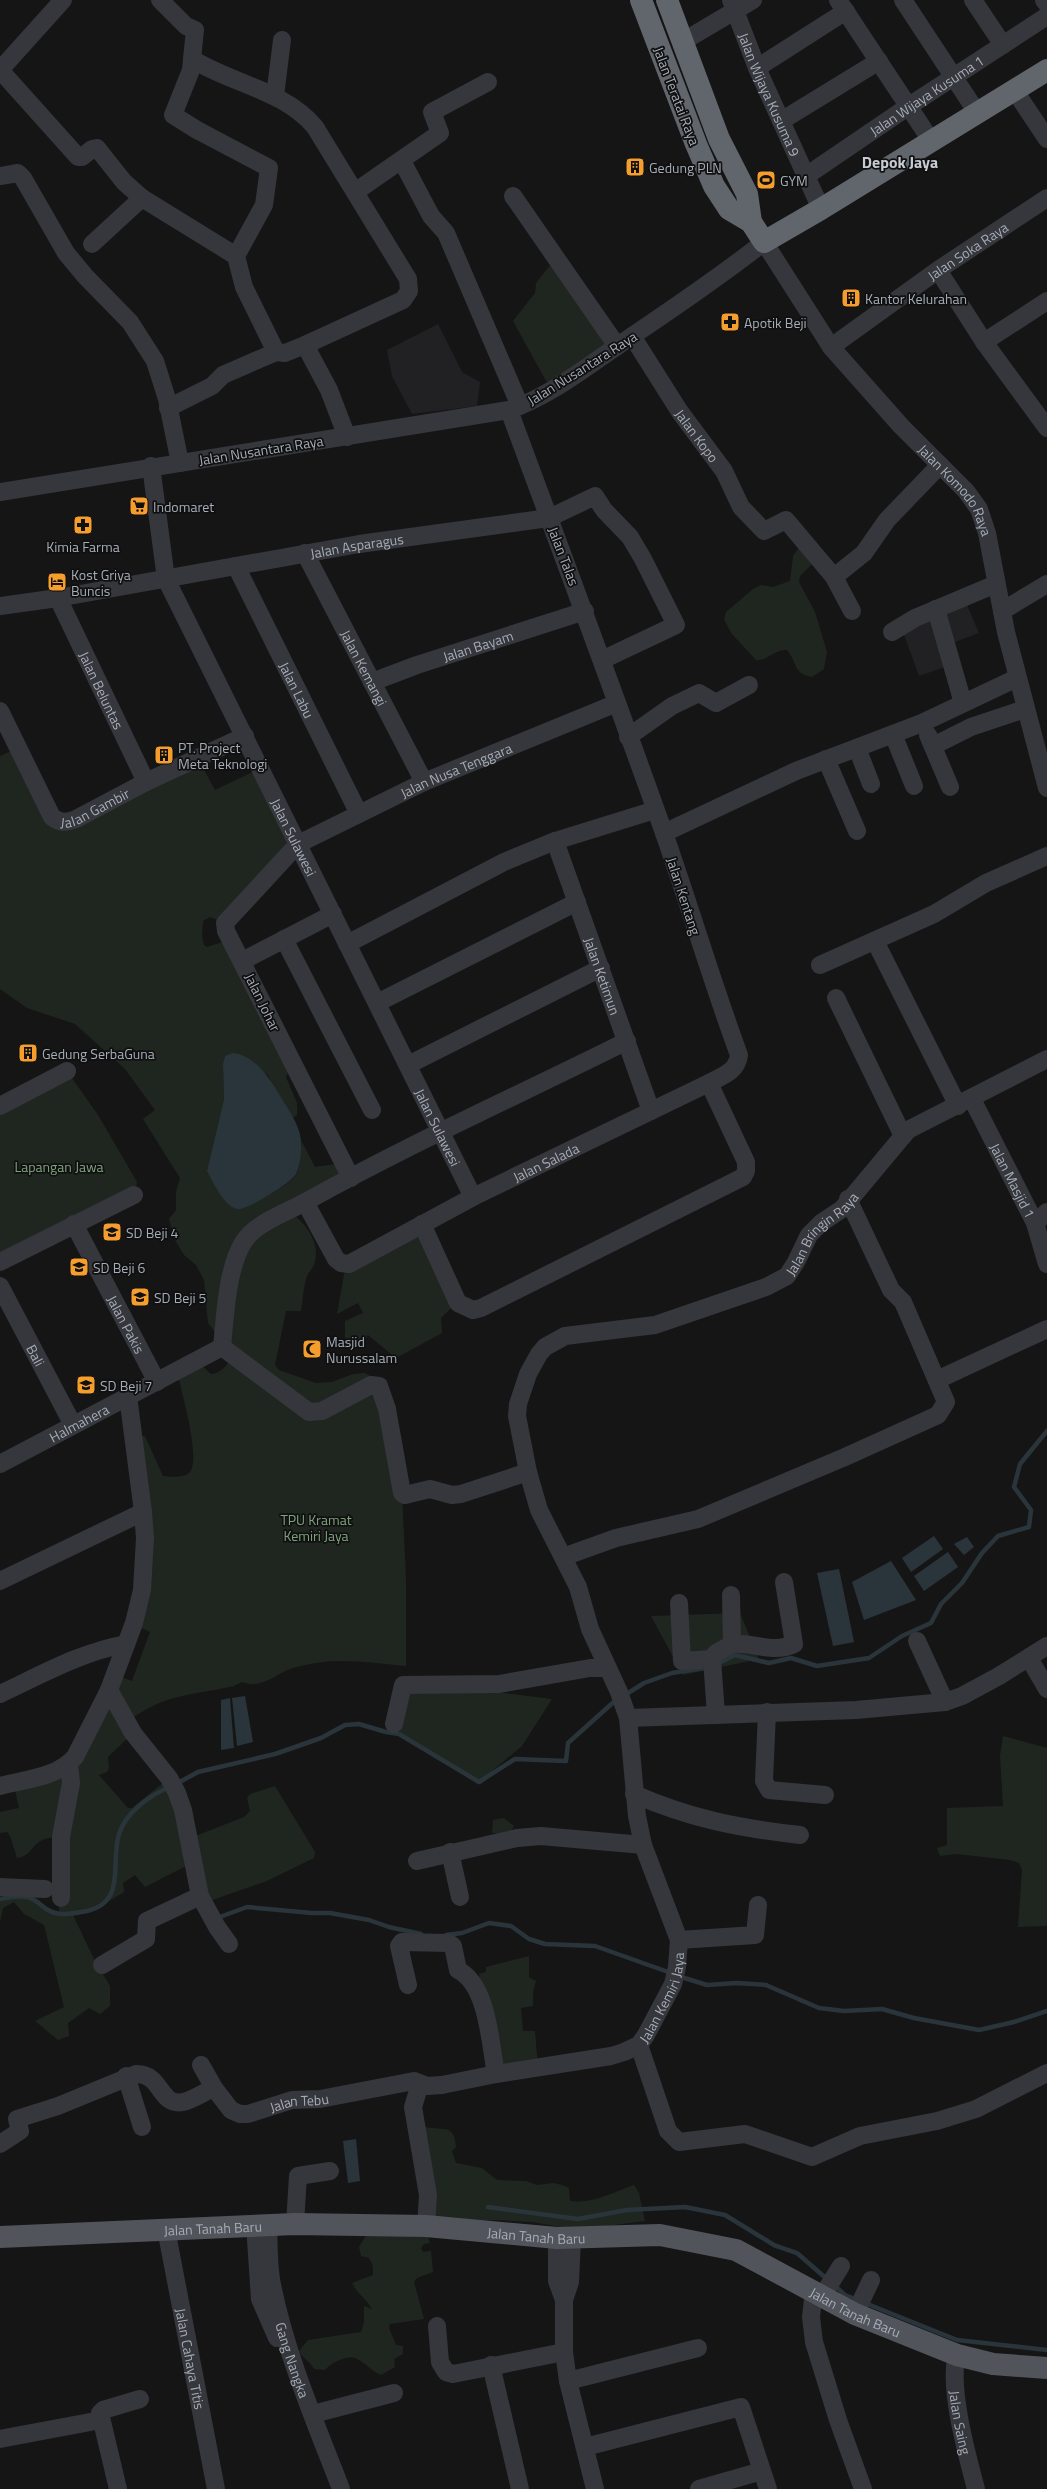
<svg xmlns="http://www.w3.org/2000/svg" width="1047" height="2489" font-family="'Titillium Web',sans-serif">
<rect width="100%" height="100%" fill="#151516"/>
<!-- built -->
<g fill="#212123">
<path d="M438,324l24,48 18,10 -3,24 -65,8 -20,-38 -5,-26z"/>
<path d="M964,598l15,35 -35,13 7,19 -32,11 -17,-47z"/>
</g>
<!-- green -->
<g fill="#1f261f">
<path d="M556,258l61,88 -66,44 -38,-69 22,-28 1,-10z"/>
<path d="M800,546l12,18 -12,12 -1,6 16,30 12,40 -3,17 -12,8c-20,-4 -14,-14 -25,-27 -13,-1 -19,11 -31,10l-25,-27 -7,-14 2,-7 27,-23 8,-4 12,2 17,-6 3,-25z"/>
<path d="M18,748l40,74 140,-63 17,31 46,-22 37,76 -73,79 -15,-6 -7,4 -1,15 2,9 3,2 24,-8 57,134 -2,4 11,26v12l-4,3 -26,-44 -42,-18 -2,8 1,35 -17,72 31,38c12,-3 54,-24 59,-36 3,-9 3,-22 5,-31l13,25 28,-4 8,15 -62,33c17,12 34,34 24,56 -1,2 -4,5 -5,7 -5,11 -5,26 -7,37h-15l-11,54 4,5 37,13 16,-1 21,-8 12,-1 5,3 32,117 4,86v87c-42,-4 -71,-10 -113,2 -17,5 -31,22 -51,14l-8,4c-45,10 -68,7 -107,36l6,11 -25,24 1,11 -2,4 -8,3 29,33h4l37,-30 19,64 10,-7 46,-18 6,-6 -3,-13 3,-4 25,-8 40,66 -1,6 -47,23 -63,22 -12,-40 -47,24 -10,-12 -12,8 1,9 -23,14 -29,7 22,46 16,27v20l-10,8 -11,-6 -21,15 1,13 -11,4 -23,-19 29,-14 -20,-82 -20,-11 -10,-12 -11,6 -3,14v-23l29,-2 21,14 9,2 2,-76c-32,-1 -24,18 -44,21l-7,-22 -3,-4 -7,1v-21l19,-4 -4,-18 43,-20 60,-94 14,5 18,-49 -13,-6 2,-19 -3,-171h9l18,40c8,1 22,2 27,-4 11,-14 -9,-82 -13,-101l20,-10 14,13c10,0 17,-11 23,-18l-26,-33 -4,-43 -8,-15 -12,-10 -9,-15 -6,-21 7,-9v-18l4,-14 -37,-59 12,-9 -30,-41 -50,-45 -48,-16 -27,-19v-233z"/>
<path d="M67,1071l31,44 39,67 -3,13 -134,67v-156z"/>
<path d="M417,1237l6,1 31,67 -13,13 1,15 -46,25 -28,-23 -5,8 -18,-5v-17l18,-8 -5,-10 -21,11 8,-45z"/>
<path d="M740,1613l19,46 -76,16 -32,-59z"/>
<path d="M413,1682l139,17 -30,47 -43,36 -80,-48z"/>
<path d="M1003,1736l44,12v178l-29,1 4,-57 -3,-7 -9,-3 -53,-6 -17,2 -3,-8 10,-3v-37l56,-2 -3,-50z"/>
<path d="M504,1818l10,8 -5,8 -17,-1 1,-13z"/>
<path d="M529,1956v21l7,4 -3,11v14l-12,2 2,23h12l3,37 -42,6 -17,-100 7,-2v-5z"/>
<path d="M416,2123c5,2 11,5 16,5 17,2 22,-1 24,19l-4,4 4,12 26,5 15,12 29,1 11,4 16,-2 9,2 7,3 1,13c24,3 43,-9 64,-16l5,8 6,28 -46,6 -32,1 -35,-6 -37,-2 -69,1z"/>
<path d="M367,2234l61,2 2,7 -6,1 -3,4 2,4 8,-1 2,21 -16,6 -3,4 10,37 -34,5 -1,4 7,17 7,1v8l-9,5 1,8 -14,8c-10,-4 -15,-12 -24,-16 -10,-5 -26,4 -32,11l-11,-1c-4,-8 -11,-10 -15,-18l9,-11 53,-8 3,-10v-16l8,3c-6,-11 -15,-15 -20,-26l21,-8v-9l-4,-8 -8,-2 -2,-9z"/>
</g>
<!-- water -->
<g fill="#2a353b">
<path d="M233,1053c19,2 33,20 43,36 9,16 23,33 25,51 1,9 -1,26 -5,34 -3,8 -50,37 -59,35 -13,-3 -24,-27 -30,-38l17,-72 -1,-35 2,-8z"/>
<path d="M934,1536l9,13 -32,23 -9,-14z"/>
<path d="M967,1537l7,10 -10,8 -10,-11z"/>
<path d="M948,1552l10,15 -34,24 -10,-15z"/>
<path d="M891,1561l25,39 -52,20 -12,-38z"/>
<path d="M839,1569l15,73 -21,4 -16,-73z"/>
<path d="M245,1696l8,46 -16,4 -5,-48z"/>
<path d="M230,1698l4,50 -13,2v-50z"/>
<path d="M356,2139l4,42 -12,2 -5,-42z"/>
</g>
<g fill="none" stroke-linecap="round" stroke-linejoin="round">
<!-- stream -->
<g stroke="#2a353b" stroke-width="4.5">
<path d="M717,1664l18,-9 34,8 22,-5 26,8 52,-8 33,-22 29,-13 10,-19 21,-21 20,-30 16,-17 31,-9 2,-17 -17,-23 6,-23 27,-33"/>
<path d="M625,1695l19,-12 28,-10 32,-5"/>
<path d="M176,1784l22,-12 77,-18 46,-16 24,-13 14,-1 27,8 13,2 80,48 36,-23 51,2 2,-18 49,-44"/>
<path d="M0,1899c9,-1 19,-4 27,-2 8,1 14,9 21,13 11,7 27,3 39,1 40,-9 23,-48 32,-77 7,-22 31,-39 51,-47"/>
<path d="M217,1918l30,-11 65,6h18l39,7 20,7 32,7"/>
<path d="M446,1935l16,-2 27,-10 22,3 18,13 16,5 50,2 76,27"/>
<path d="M678,1976l29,9 30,-2 29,2 53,23 25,3 38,-2 32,9 65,12 35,-8 33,-11"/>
<path d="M488,2207l90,12 49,-9 58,-3 40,8 49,30 23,8 31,27"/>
<path d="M834,2285l11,10 13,5"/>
<path d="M865,2303l92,37 90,10"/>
</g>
<!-- minor -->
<g stroke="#35373c" stroke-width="18">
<path d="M160,0l26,26 9,4 -3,29c40,25 92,31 123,68l93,152 1,12 -6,9 -98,45 24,45 18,47"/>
<path id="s1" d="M731,0l26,68 64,141"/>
<path d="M838,0l94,142"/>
<path d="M903,0l75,114"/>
<path d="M973,0l30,45"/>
<path d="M1044,0l3,4"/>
<path d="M682,42l71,-42"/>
<path d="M192,59l-1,11 -18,45 24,15 72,38 -5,37 -28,51 8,31 32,65 9,1 20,-8"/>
<path d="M757,68l89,-57"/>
<path d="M0,70l78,87h4l10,-8 5,-1 27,34 18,16 94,58"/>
<path d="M0,70l63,-70"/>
<path d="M1015,91l32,48"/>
<path d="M275,96l7,-56"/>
<path d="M781,121l98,-60"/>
<path d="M402,161l29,55 15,17 74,173"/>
<path d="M0,176l18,-3 5,5 43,75 19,23 45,46 25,39 12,38 13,64"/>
<path id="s2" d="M806,176l103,-70 138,-90"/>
<path d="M355,192l85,-59 -8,-21 56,-30"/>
<path d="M513,196l104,150"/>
<path d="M92,244l50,-46"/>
<path d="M938,270l46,72 63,86"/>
<path id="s3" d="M632,336l48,76 44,59 17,36 23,24 22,-11 48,57 30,-24 23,-33 53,-55"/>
<path d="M984,342l63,-41"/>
<path id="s4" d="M831,347l107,-77 109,-72"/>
<path d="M168,408l44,-22 11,-11 53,-23"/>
<path id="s5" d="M151,466l15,113 307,618"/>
<path id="s6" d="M0,492l509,-82c39,-13 73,-40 107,-63 50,-34 100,-67 148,-105l67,105 70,79 65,65 13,18 8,24 19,99 41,156"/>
<path id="s7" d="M305,553l119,229"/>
<path id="s8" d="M236,566l123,248"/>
<path d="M834,577l18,34"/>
<path id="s9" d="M58,598l88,184"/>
<path id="s10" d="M0,606l58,-8 301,-54 190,-26 46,-22 9,14 26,27 13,22 33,66 -74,35"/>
<path d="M936,609l27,94"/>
<path d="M1002,611l45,-27"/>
<path d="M892,632l23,-14 81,-34"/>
<path id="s11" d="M372,682l45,-17 168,-54"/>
<path id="s12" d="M0,711l52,106c8,6 14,6 24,2l70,-37 99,-46"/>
<path d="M893,734l21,52"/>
<path d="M928,735l22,52"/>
<path d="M628,737l44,-31 27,-13 17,10 33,-18"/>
<path d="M933,746l38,-19 54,-18"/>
<path d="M857,748l14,36"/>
<path d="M826,759l31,72"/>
<path d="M664,833l132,-62 126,-48 95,-45"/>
<path id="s13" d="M555,841l96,270"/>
<path d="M284,939l88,171"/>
<path d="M875,941l83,165"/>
<path d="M347,944l157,-82 51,-21 100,-31"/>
<path d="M242,961l91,-47"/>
<path d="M820,965l114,-51 52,-31 61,-27"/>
<path d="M836,998l67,138"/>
<path d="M377,1003l200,-101"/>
<path d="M408,1065l193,-97"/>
<path id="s14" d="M972,1099l63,124 12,41"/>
<path d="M0,1106l67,-35"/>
<path id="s15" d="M351,1178l-125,-247 -1,-8 73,-79 126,-62 193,-79"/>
<path id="s16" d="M305,1202l31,57 5,4 8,1 124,-67 236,-114c13,-7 28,-11 30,-28 -27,-73 -49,-148 -75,-222 -50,-141 -103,-282 -155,-423"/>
<path d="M1035,1223l12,-11"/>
<path id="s17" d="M74,1224l83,158"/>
<path d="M422,1224l36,79 15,7 8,-2 262,-131 3,-6v-9l-37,-79"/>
<path d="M0,1262l134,-67"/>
<path id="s18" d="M0,1286l73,139"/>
<path d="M222,1347c3,-30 5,-80 22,-106 13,-19 44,-29 63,-40 104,-58 214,-107 320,-160"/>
<path d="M222,1347l87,65 13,-1 49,-26 8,1 8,23 15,84 3,2 25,-6 22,6 9,-1 67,-22"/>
<path d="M937,1380l110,-51"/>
<path id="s19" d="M0,1464l222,-117"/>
<path d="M563,1557l53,-19 82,-19 147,-62 93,-42 8,-13 -43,-100 -12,-12 -43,-91"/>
<path d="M0,1581l143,-69"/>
<path d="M679,1603l3,58 30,-2"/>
<path d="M917,1641l28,61"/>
<path d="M732,1644c21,-2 41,10 62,0l-10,-62"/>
<path d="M1029,1658l18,31"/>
<path d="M109,1690l24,43 36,45 8,15 6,17 17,86 17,31 12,17"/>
<path d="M0,1694c41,-19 81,-42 126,-50"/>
<path d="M767,1712l-3,69 5,9 56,5"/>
<path d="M716,1715l-4,-56 4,-6 16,-9 -1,-49"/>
<path d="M628,1718l228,-8 89,-8 17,-6 37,-20 48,-30"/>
<path d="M394,1724l9,-39 96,-1 91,-16h17"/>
<path d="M0,1786c26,-7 56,-8 75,-29l34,-67 25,-67 8,-33 3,-52 -2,-26 -15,-116"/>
<path d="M634,1794c57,25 105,34 166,41"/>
<path d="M450,1852l10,45"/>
<path d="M417,1861l100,-23 24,-2 102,9"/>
<path d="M0,1887l45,2"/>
<path d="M61,1898v-61l10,-54 -2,-19"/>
<path d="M679,1940l76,-5 3,-30"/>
<path d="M102,1965l44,-26 1,-18 53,-25"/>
<path d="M408,1985l-9,-39 3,-4 47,1 4,3 5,24c30,15 32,73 38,104"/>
<path d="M639,2045l29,86 11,11 66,-8 67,23 48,-21 77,-15 39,-12 71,-36"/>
<path id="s20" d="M201,2065l13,23 17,22 9,4h8l44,-14 28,-1 94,-18 13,5 15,-1 54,-11 115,-18 13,-4 15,-7 7,-10 27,-51 4,-17 2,-27 -36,-95 -6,-29 -9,-98 -9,-26 -29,-63 -12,-42 -39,-77 -11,-38 -11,-56 1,-12 10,-30 11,-20 6,-7 20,-11 90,-11 111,-38 21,-11 9,-14 13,-27 12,-12 21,-14 66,-79 139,-71"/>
<path d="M126,2076l16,51"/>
<path d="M420,2084l-7,23 15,88 -2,31"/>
<path d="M0,2144l20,-13 -3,-12 41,-13 78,-32c26,-1 23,33 47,28 10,-2 21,-10 31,-14"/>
<path id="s21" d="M268,2224c1,18 0,37 3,55 12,68 45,145 70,210"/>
<path d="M295,2224l3,-48 32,-5"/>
<path d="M255,2225l5,74 17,39"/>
<path id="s22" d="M166,2229l50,260"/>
<path d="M557,2238v43l7,19v52l4,29 27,108"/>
<path d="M814,2290l-3,27 3,25 24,78 25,69"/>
<path d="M823,2295l18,-29"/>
<path d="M564,2300l6,-18 2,-43"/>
<path d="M855,2314l16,-34"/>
<path d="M437,2326l3,36 6,10 7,2 111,-22"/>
<path id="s23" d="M957,2355c-9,32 10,100 19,134"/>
<path d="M491,2365l29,124"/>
<path d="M568,2381l130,-33"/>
<path d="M313,2414l81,-21"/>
<path d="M0,2439l101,-19"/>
<path d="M585,2447l156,-40 27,82"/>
<path d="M118,2489l-18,-76 3,-3 37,-11"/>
<path d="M699,2489l63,-18"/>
</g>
<!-- major -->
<path stroke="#51545b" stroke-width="22" id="s24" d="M0,2237l295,-13 131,2 131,12 103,-3 76,15 119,64 102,41 36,9 54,4"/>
<!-- highway -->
<g stroke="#61666d" stroke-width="22">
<path d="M641,0l55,144 18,42 15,23 22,13"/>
<path d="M667,0l52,139 28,55 4,28 13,20 57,-33 226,-139"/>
</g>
</g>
<!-- icons -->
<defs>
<symbol id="building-square" viewBox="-11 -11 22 22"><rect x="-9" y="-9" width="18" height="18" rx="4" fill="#f69e2d" stroke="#101011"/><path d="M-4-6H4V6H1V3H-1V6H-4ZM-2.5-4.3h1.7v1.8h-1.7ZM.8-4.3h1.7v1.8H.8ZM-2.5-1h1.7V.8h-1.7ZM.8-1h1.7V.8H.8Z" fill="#111"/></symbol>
<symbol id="stadium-square" viewBox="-11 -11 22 22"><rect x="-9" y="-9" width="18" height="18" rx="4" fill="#f69e2d" stroke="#101011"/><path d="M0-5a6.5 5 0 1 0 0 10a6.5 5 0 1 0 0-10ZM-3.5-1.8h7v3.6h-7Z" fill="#111"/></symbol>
<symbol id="pharmacy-square" viewBox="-11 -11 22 22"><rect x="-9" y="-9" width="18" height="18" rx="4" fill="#f69e2d" stroke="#101011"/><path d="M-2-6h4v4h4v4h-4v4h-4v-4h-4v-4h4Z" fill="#111"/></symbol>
<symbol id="supermarket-square" viewBox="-11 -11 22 22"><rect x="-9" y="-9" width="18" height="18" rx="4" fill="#f69e2d" stroke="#101011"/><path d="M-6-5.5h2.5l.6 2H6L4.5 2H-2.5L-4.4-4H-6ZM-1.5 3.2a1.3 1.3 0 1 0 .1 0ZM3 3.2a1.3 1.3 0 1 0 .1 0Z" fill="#111"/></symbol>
<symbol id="hotel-square" viewBox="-11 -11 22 22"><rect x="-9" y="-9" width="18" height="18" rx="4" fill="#f69e2d" stroke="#101011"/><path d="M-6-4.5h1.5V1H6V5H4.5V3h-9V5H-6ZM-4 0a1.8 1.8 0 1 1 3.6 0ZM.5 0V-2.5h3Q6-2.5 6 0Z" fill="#111"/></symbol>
<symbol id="school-square" viewBox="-11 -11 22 22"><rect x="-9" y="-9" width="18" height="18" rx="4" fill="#f69e2d" stroke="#101011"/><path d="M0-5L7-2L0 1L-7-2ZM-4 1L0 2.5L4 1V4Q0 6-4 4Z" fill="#111"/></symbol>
<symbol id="mosque-square" viewBox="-11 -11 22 22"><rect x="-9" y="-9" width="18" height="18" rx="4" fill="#f69e2d" stroke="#101011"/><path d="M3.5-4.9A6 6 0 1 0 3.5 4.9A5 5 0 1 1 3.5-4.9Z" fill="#111"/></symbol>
</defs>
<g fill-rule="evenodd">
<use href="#building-square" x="624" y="156" width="22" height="22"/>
<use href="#stadium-square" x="755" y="169" width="22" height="22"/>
<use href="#building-square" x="840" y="287" width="22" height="22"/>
<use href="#pharmacy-square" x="719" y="311" width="22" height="22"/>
<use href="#supermarket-square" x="128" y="495" width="22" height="22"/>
<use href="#pharmacy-square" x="72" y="514" width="22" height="22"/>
<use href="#hotel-square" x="46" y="571" width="22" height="22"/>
<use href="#building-square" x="153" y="744" width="22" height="22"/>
<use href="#building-square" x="17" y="1042" width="22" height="22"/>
<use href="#school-square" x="101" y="1221" width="22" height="22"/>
<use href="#school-square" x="68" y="1256" width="22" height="22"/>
<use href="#school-square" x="129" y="1286" width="22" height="22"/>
<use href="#mosque-square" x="301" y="1338" width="22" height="22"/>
<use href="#school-square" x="75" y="1374" width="22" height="22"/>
</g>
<g text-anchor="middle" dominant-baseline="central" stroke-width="3.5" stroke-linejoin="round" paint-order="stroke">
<!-- street labels -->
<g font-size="14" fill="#a6adb7" stroke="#101011">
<text stroke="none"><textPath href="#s1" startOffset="102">Jalan Wijaya Kusuma 9</textPath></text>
<text transform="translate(677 96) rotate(69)">Jalan Teratai Raya</text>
<text stroke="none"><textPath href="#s2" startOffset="145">Jalan Wijaya Kusuma 1</textPath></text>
<text stroke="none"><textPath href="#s4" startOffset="167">Jalan Soka Raya</textPath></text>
<text transform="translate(582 368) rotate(-32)">Jalan Nusantara Raya</text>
<text stroke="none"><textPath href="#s3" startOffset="119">Jalan Kopo</textPath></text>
<text transform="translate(261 450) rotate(-9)">Jalan Nusantara Raya</text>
<text stroke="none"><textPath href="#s6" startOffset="1137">Jalan Komodo Raya</textPath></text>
<text stroke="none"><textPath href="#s10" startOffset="362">Jalan Asparagus</textPath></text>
<text transform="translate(564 556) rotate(69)">Jalan Talas</text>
<text stroke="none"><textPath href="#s11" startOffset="112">Jalan Bayam</textPath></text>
<text stroke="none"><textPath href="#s7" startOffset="129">Jalan Kemangi</textPath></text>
<text stroke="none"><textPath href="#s9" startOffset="102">Jalan Beluntas</textPath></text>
<text stroke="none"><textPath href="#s8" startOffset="138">Jalan Labu</textPath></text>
<text stroke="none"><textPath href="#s15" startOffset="567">Jalan Nusa Tenggara</textPath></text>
<text stroke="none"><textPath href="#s12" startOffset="165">Jalan Gambir</textPath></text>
<text stroke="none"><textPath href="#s5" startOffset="402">Jalan Sulawesi</textPath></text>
<text transform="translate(684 896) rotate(72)">Jalan Kentang</text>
<text stroke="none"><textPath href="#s13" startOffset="143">Jalan Ketimun</textPath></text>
<text transform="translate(263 1002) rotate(64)">Jalan Johar</text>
<text stroke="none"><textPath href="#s5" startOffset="726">Jalan Sulawesi</textPath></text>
<text stroke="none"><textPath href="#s16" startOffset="301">Jalan Salada</textPath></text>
<text stroke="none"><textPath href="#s14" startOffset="91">Jalan Masjid 1</textPath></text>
<text stroke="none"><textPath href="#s20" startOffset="1526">Jalan Bringin Raya</textPath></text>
<text stroke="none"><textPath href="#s17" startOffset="113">Jalan Pakis</textPath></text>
<text stroke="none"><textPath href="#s18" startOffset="78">Bali</textPath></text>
<text stroke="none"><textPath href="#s19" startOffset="89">Halmahera</textPath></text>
<text stroke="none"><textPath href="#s20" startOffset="526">Jalan Kemiri Jaya</textPath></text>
<text stroke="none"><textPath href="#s20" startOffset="125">Jalan Tebu</textPath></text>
<text stroke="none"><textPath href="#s24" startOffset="213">Jalan Tanah Baru</textPath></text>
<text stroke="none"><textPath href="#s24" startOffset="537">Jalan Tanah Baru</textPath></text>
<text stroke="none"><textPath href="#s24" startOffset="873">Jalan Tanah Baru</textPath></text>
<text stroke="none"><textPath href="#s22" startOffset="132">Jalan Cahaya Titis</textPath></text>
<text stroke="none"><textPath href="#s21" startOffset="139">Gang Nangka</textPath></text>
<text stroke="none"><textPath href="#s23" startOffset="68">Jalan Saing</textPath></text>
</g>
<!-- poi labels -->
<g font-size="14" fill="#a6adb7" stroke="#101011" text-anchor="start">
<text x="649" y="167">Gedung PLN</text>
<text x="780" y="180">GYM</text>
<text x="865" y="298">Kantor Kelurahan</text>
<text x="744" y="322">Apotik Beji</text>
<text x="153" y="506">Indomaret</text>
<text x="83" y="546" text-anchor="middle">Kimia Farma</text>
<text x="71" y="574">Kost Griya<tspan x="71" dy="16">Buncis</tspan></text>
<text x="178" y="747">PT. Project<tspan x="178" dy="16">Meta Teknologi</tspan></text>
<text x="42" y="1053">Gedung SerbaGuna</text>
<text x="126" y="1232">SD Beji 4</text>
<text x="93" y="1267">SD Beji 6</text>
<text x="154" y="1297">SD Beji 5</text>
<text x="326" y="1341">Masjid<tspan x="326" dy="16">Nurussalam</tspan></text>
<text x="100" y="1385">SD Beji 7</text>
</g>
<!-- park labels -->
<g font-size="14" fill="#7ea37c" stroke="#101011">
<text x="59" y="1166">Lapangan Jawa</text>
<text x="316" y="1519">TPU Kramat<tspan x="316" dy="16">Kemiri Jaya</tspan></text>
</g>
<!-- quarter labels -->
<g font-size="16" font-weight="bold" fill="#c7cbd3" stroke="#101011">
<text x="900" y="162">Depok Jaya</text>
</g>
</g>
</svg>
